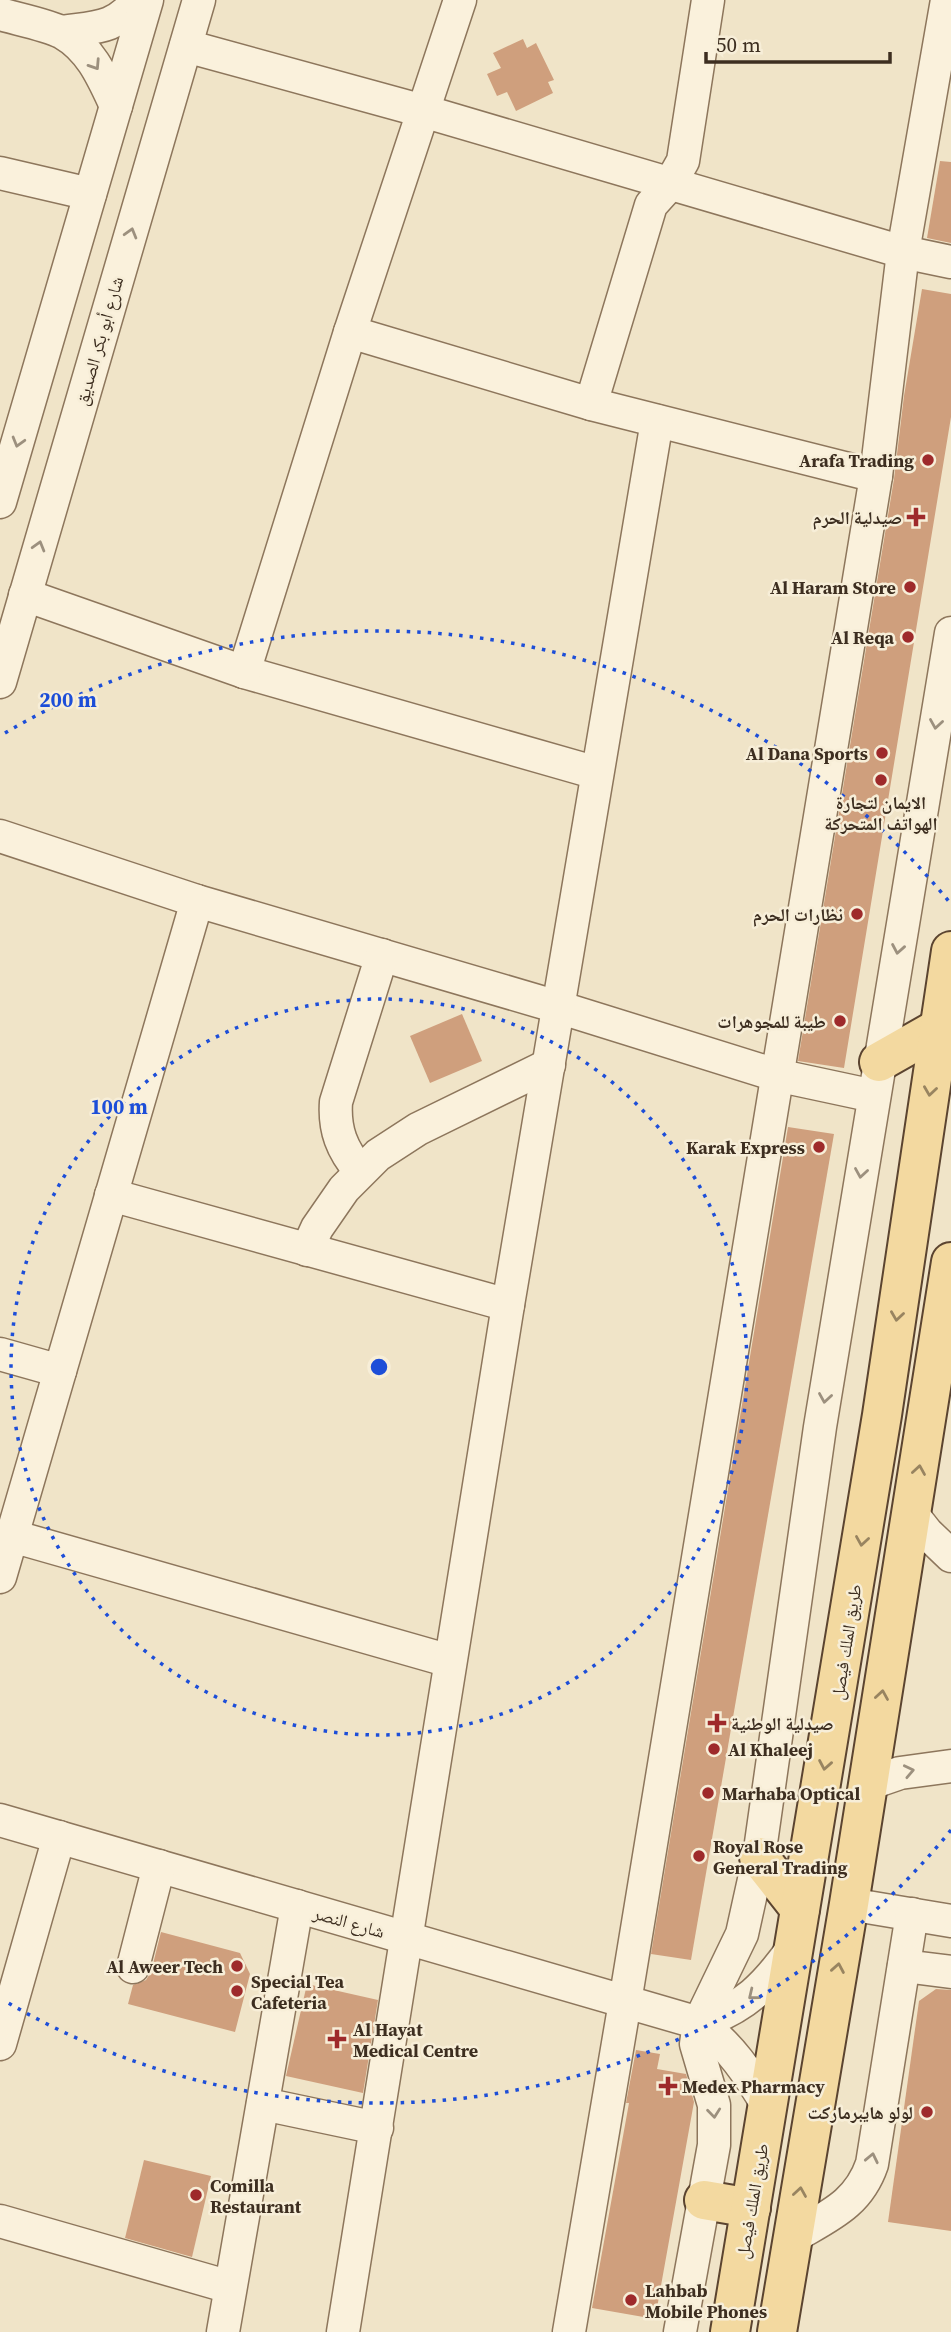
<svg xmlns="http://www.w3.org/2000/svg" width="951" height="2332" font-family="'Source Serif 4','Noto Naskh Arabic',serif">
<rect width="100%" height="100%" fill="#f0e4c8"/>
<!-- building -->
<g fill="#cf9f7d">
<path d="M523,39l4,9 9,-5 18,37 -6,2 5,11 -37,18 -9,-19 -10,4 -10,-22 14,-6 -8,-15z"/>
<path d="M940,161l11,1v81l-24,-5z"/>
<path d="M922,289l29,5v123l-107,651 -46,-7 96,-582 10,-83z"/>
<path d="M462,1014l20,47 -52,22 -20,-47z"/>
<path d="M788,1127l46,7 -143,826 -40,-6z"/>
<path d="M161,1932l79,21 10,21 -15,58 -107,-28 5,-19 13,-5 5,-8z"/>
<path d="M307,1984l71,16 -15,93 -77,-17z"/>
<path d="M936,1989l15,1v241l-63,-9 31,-221z"/>
<path d="M636,2050l24,4 -3,15 29,5 8,28 -39,217 -63,-11 37,-205h-3z"/>
<path d="M144,2160l67,16 -19,81 -67,-19z"/>
</g>
<g fill="none" stroke-linecap="round" stroke-linejoin="round">
<defs>
<g id="minor">
<path d="M0,14c17,5 48,11 63,19 28,16 40,45 53,73"/>
<path d="M62,32c35,-5 53,-3 76,-32"/>
<path d="M186,46l237,65 480,141 48,10"/>
<path d="M0,173l90,21"/>
<path d="M350,332l241,72 285,72"/>
<path d="M591,404l60,-199 19,-21 13,-23 25,-161"/>
<path d="M0,502l147,-502"/>
<path d="M25,595l219,77 353,101"/>
<path d="M244,672l106,-340 110,-332"/>
<path d="M0,682l199,-682"/>
<path d="M0,836l197,65 361,106 218,68 98,21"/>
<path d="M360,1171c-18,-21 -26,-41 -24,-69l46,-147"/>
<path d="M111,1195l397,110"/>
<path d="M307,1250l10,-22 27,-39 34,-34 40,-26 131,-64"/>
<path d="M0,1354l60,17"/>
<path d="M912,1514l15,19 24,23"/>
<path d="M12,1536l438,125"/>
<path d="M0,1577l197,-676"/>
<path d="M868,1784l32,-11 51,-7"/>
<path d="M0,1820l699,203c31,22 50,51 69,83"/>
<path d="M849,1904l102,17"/>
<path d="M904,1966l47,6"/>
<path d="M133,1967l26,-101"/>
<path d="M699,2023c46,-15 67,-37 94,-75"/>
<path d="M0,2044l59,-207"/>
<path d="M263,2104l114,24"/>
<path d="M0,2221l230,66"/>
<path d="M793,2237c35,-21 65,-32 79,-73l40,-250"/>
<path d="M223,2332l74,-426"/>
<path d="M343,2332l165,-1027 149,-884"/>
<path d="M569,2332l56,-330 251,-1526 27,-224 44,-252"/>
<path d="M680,2332l34,-187v-40l-18,-61 3,-21 43,-89 17,-77 61,-430 131,-794"/>
</g>
<g id="major">
<path d="M879,1062l60,-34"/>
<path d="M759,1857l41,52"/>
<path d="M704,2200l47,8"/>
<path d="M730,2332l152,-917 69,-464"/>
<path d="M777,2332l72,-428 102,-642"/>
</g>
</defs>
<!-- minor casing -->
<use href="#minor" stroke="#8d765c" stroke-width="35"/>
<!-- major casing -->
<use href="#major" stroke="#5b4430" stroke-width="42"/>
<!-- minor -->
<use href="#minor" stroke="#faf1dc" stroke-width="32"/>
<!-- major -->
<use href="#major" stroke="#f3d9a0" stroke-width="38"/>
</g>
<!-- one-way arrows -->
<defs><path id="oneway-chevron" d="M-2-3.5L2.5 0L-2 3.5" fill="none" stroke-width="1.6" stroke-linecap="round" stroke-linejoin="round" transform="scale(1.75)"/></defs>
<g stroke="#9c907e">
<use href="#oneway-chevron" transform="translate(95 65) rotate(57)"/>
<use href="#oneway-chevron" transform="translate(131 233) rotate(-74)"/>
<use href="#oneway-chevron" transform="translate(18 442) rotate(106)"/>
<use href="#oneway-chevron" transform="translate(39 546) rotate(-74)"/>
<use href="#oneway-chevron" transform="translate(936 724) rotate(99)"/>
<use href="#oneway-chevron" transform="translate(898 949) rotate(100)"/>
<use href="#oneway-chevron" transform="translate(861 1173) rotate(99)"/>
<use href="#oneway-chevron" transform="translate(825 1398) rotate(99)"/>
<use href="#oneway-chevron" transform="translate(909 1771) rotate(-12)"/>
<use href="#oneway-chevron" transform="translate(753 1995) rotate(141)"/>
<use href="#oneway-chevron" transform="translate(714 2113) rotate(84)"/>
<use href="#oneway-chevron" transform="translate(872 2158) rotate(-78)"/>
</g>
<g stroke="#988460">
<use href="#oneway-chevron" transform="translate(930 1091) rotate(98)"/>
<use href="#oneway-chevron" transform="translate(897 1316) rotate(98)"/>
<use href="#oneway-chevron" transform="translate(919 1470) rotate(-81)"/>
<use href="#oneway-chevron" transform="translate(862 1541) rotate(99)"/>
<use href="#oneway-chevron" transform="translate(882 1695) rotate(-81)"/>
<use href="#oneway-chevron" transform="translate(825 1765) rotate(100)"/>
<use href="#oneway-chevron" transform="translate(838 1968) rotate(-80)"/>
<use href="#oneway-chevron" transform="translate(800 2192) rotate(-81)"/>
</g>
<!-- distance rings -->
<g fill="none" stroke="#1d4ed8" stroke-width="3.5" stroke-dasharray="3.5 7">
<circle cx="379" cy="1367" r="368"/>
<path d="M951 1830A736 736 0 0 1 5 2001M5 733A736 736 0 0 1 951 904"/>
</g>
<!-- markers -->
<g fill="#9e2a2b" stroke="#f7eed8" stroke-width="2.5">
<circle cx="928" cy="460" r="7"/>
<path d="M912.5 506.5h7v7h7v7h-7v7h-7v-7h-7v-7h7z"/>
<circle cx="910" cy="587" r="7"/>
<circle cx="908" cy="637" r="7"/>
<circle cx="882" cy="753" r="7"/>
<circle cx="881" cy="780" r="7"/>
<circle cx="857" cy="914" r="7"/>
<circle cx="840" cy="1021" r="7"/>
<circle cx="819" cy="1147" r="7"/>
<path d="M713.5 1712.5h7v7h7v7h-7v7h-7v-7h-7v-7h7z"/>
<circle cx="714" cy="1749" r="7"/>
<circle cx="708" cy="1793" r="7"/>
<circle cx="699" cy="1856" r="7"/>
<circle cx="237" cy="1966" r="7"/>
<circle cx="237" cy="1991" r="7"/>
<path d="M333.5 2028.5h7v7h7v7h-7v7h-7v-7h-7v-7h7z"/>
<path d="M664.5 2075.5h7v7h7v7h-7v7h-7v-7h-7v-7h7z"/>
<circle cx="927" cy="2112" r="7"/>
<circle cx="196" cy="2195" r="7"/>
<circle cx="631" cy="2300" r="7"/>
</g>
<g text-anchor="middle" dominant-baseline="central" stroke-width="5" stroke-linejoin="round" paint-order="stroke">
<!-- street labels -->
<g font-size="18" fill="#3d2e20" stroke="#f7eed8">
<text transform="translate(99 341) rotate(-74)">شارع أبو بكر الصديق</text>
<text transform="translate(846 1642) rotate(-81)">طريق الملك فيصل</text>
<text transform="translate(349 1922) rotate(16)">شارع النصر</text>
<text transform="translate(752 2201) rotate(-80)">طريق الملك فيصل</text>
</g>
<!-- poi labels -->
<g font-size="18" font-weight="bold" fill="#3d2e20" stroke="#f7eed8" text-anchor="end">
<text x="914" y="460">Arafa Trading</text>
<text x="902" y="517">صيدلية الحرم</text>
<text x="896" y="587">Al Haram Store</text>
<text x="894" y="637">Al Reqa</text>
<text x="868" y="753">Al Dana Sports</text>
<text x="881" y="802" text-anchor="middle">الايمان لتجارة<tspan x="881" dy="21">الهواتف المتحركة</tspan></text>
<text x="843" y="914">نظارات الحرم</text>
<text x="826" y="1021">طيبة للمجوهرات</text>
<text x="805" y="1147">Karak Express</text>
<text x="731" y="1723" text-anchor="start">صيدلية الوطنية</text>
<text x="728" y="1749" text-anchor="start">Al Khaleej</text>
<text x="722" y="1793" text-anchor="start">Marhaba Optical</text>
<text x="713" y="1846" text-anchor="start">Royal Rose<tspan x="713" dy="21">General Trading</tspan></text>
<text x="223" y="1966">Al Aweer Tech</text>
<text x="251" y="1981" text-anchor="start">Special Tea<tspan x="251" dy="21">Cafeteria</tspan></text>
<text x="353" y="2029" text-anchor="start">Al Hayat<tspan x="353" dy="21">Medical Centre</tspan></text>
<text x="682" y="2086" text-anchor="start">Medex Pharmacy</text>
<text x="913" y="2112">لولو هايبرماركت</text>
<text x="210" y="2185" text-anchor="start">Comilla<tspan x="210" dy="21">Restaurant</tspan></text>
<text x="645" y="2290" text-anchor="start">Lahbab<tspan x="645" dy="21">Mobile Phones</tspan></text>
</g>
</g>
<circle cx="379" cy="1367" r="10" fill="#1d4ed8" stroke="#f7eed8" stroke-width="3.5"/>
<g font-size="21" text-anchor="middle" font-weight="bold" fill="#1d4ed8" stroke="#f7eed8" stroke-width="5" stroke-linejoin="round" paint-order="stroke">
<text x="68" y="707">200 m</text>
<text x="119" y="1114">100 m</text>
</g>
<!-- scale -->
<path d="M706 52v10h184v-10" fill="none" stroke="#3d2e20" stroke-width="3.5"/>
<text x="716" y="52" font-size="21" fill="#3d2e20" stroke="#f7eed8" stroke-width="5" paint-order="stroke">50 m</text>
</svg>
